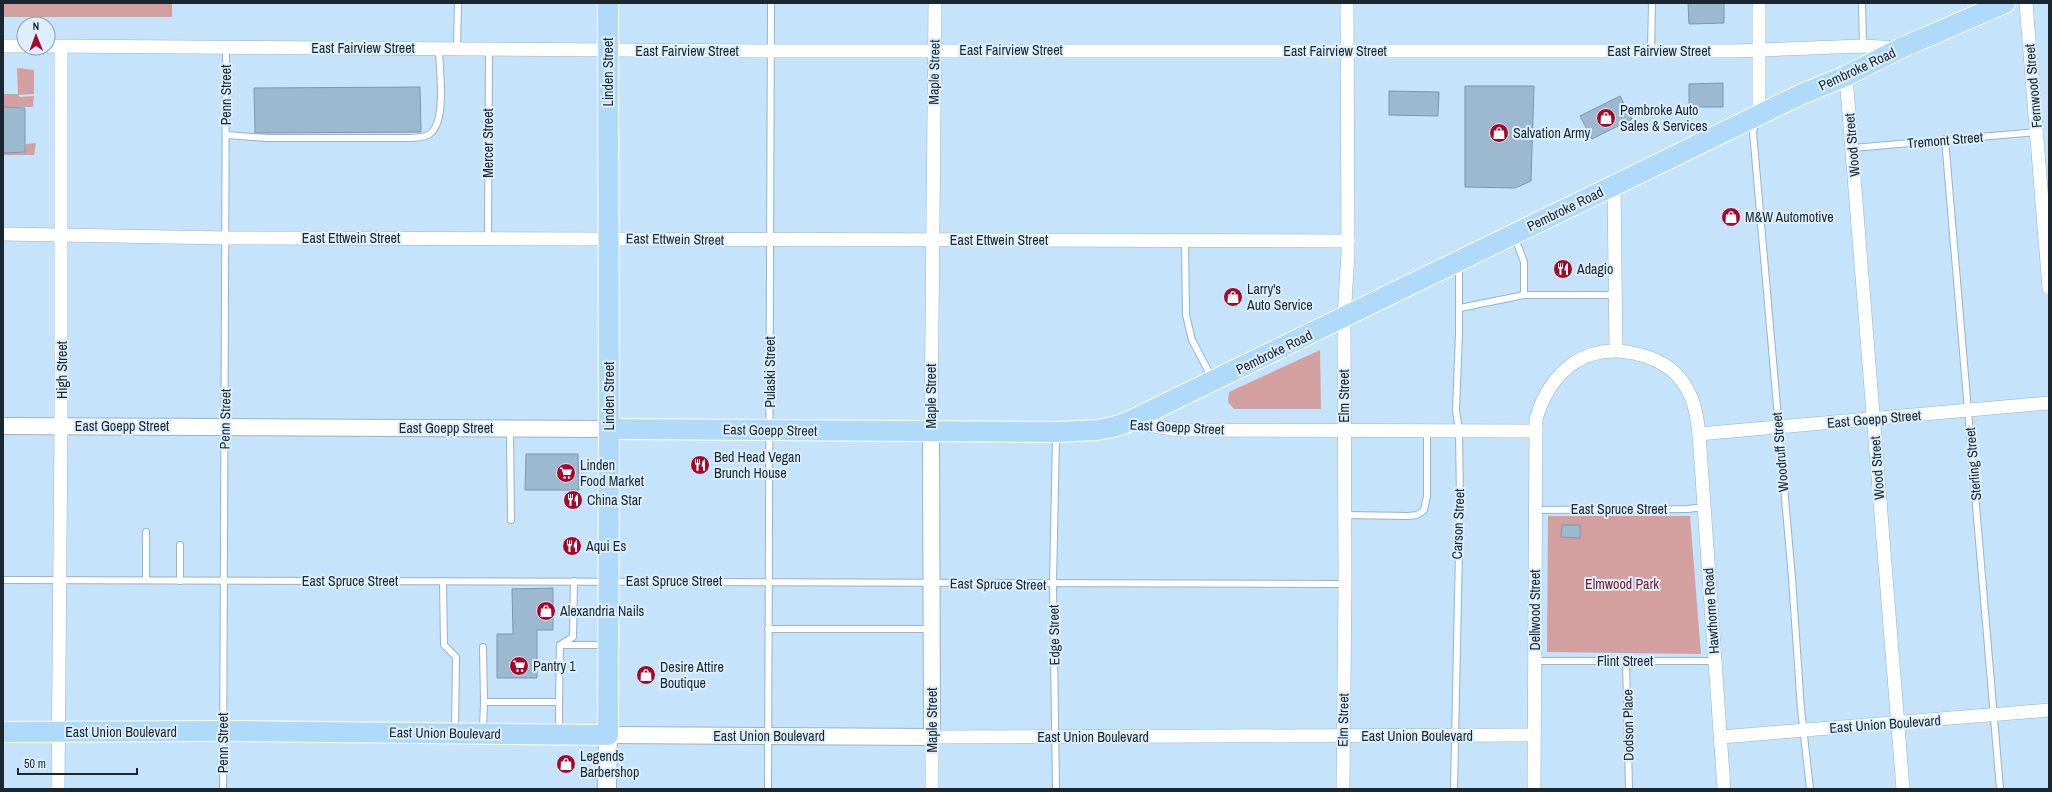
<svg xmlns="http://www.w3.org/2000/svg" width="2052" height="792" font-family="'Archivo Narrow',sans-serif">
<rect width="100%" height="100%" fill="#c5e3fb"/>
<!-- green -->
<g fill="#d3a09f">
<rect x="3" y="3" width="169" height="14"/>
<path d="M17,68l17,2v24l-16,1 2,2 14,-1 -1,11h-30v-13h15z"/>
<path d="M36,143l-2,12h-31v-2l22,-1 1,-8z"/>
<path d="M1320,350l1,59h-87l-6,-7 1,-10z"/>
<path d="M1548,516h142l11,138 -154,-2z"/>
</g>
<!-- building -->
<g fill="#9cb9d0" stroke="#7b97ad">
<path d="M1688,3h36v20l-35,1z"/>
<path d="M1723,83v24h-34v-23z"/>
<path d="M1465,86h69l-3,95 -16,7 -50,-1z"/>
<path d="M420,87l1,45 -166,1 -1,-45z"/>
<path d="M1389,91l50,1 -1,24 -49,-1z"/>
<path d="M1620,96l12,23 -40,20 -12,-23z"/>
<path d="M3,107l22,1v44l-22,1z"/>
<path d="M526,454h52l1,36h-54z"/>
<path d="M1562,525h18v13l-19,-1z"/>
<path d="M553,588v42h-16v48h-40v-44h16l-1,-45z"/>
</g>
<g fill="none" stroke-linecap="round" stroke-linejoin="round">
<defs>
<g id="service">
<path d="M1862,3l1,43"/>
<path d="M457,48l1,-45"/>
<path d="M1651,51l1,-48"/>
<path d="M1756,122l-3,10 39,446 9,131 9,80"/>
<path d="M226,135l41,3h140c6,0 15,0 21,-3 20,-10 11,-67 11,-86"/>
<path d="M1945,139l55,650"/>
<path d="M1853,148l183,-16"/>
<path d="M488,238l1,-190"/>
<path d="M1515,238l9,24v33h92"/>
<path d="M1185,241l1,74 6,25 20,38"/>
<path d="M1460,308l64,-13"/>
<path d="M510,430l1,90"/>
<path d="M1056,435l-3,149 3,205"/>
<path d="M1535,510l153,-1 16,-2"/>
<path d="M1345,515l63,1 9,-1 7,-5 3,-14v-65"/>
<path d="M146,532v48"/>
<path d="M180,545v36"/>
<path d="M3,580l1342,4"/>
<path d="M443,581l1,64 12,12 -1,73"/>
<path d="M768,629h163"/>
<path d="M560,645h46"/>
<path d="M483,647l1,55h75l1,-57 13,-8 1,-56"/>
<path d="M1536,661h179"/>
<path d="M1626,661l3,128"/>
<path d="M559,702v30"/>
<path d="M483,730l1,-28"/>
<path d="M223,789l3,-741"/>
<path d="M768,789l3,-786"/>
<path d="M1454,789l6,-287 -1,-71 -3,-21 3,-77v-68"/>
</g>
<g id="minor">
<path d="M2026,3l23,285"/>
<path d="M3,46h21"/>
<path d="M48,46l722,5h965l128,-5 36,2"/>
<path d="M1846,76l57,713"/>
<path d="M1759,115v-112"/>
<path d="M1614,185l2,165"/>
<path d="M3,234l224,4 1121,3"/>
<path d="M1128,422l51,8 357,1"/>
<path d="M931,432l4,-429"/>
<path d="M1699,434l350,-31"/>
<path d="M1721,737l328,-27"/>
<path d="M58,789l3,-363v-379"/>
<path d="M932,789v-52l602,-2"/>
<path d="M1343,789l2,-205 -1,-266 4,-65 -1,-250"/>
<path d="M1534,789l2,-370c15,-50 52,-79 105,-64 19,5 35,15 45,32 9,15 11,30 13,47l25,355"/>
</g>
<g id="tertiary">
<path d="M3,426l606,3"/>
<path d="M608,735l324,2 -1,-305"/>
</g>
<path id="secondary" d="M607,789l1,-54"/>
<g id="primary">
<path d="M609,429l447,3 41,-2 16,-3 15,-5 674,-328 44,-18 55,-28 104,-45"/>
<path d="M3,732l220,-1 385,4 1,-306 -1,-426"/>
</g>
</defs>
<!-- service casing -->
<use href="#service" stroke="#96b3ca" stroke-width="8"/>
<!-- minor casing -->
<use href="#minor" stroke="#96b3ca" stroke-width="14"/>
<!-- tertiary casing -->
<use href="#tertiary" stroke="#96b3ca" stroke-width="18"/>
<!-- secondary casing -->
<use href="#secondary" stroke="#96b3ca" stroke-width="20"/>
<!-- primary casing -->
<use href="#primary" stroke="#fff" stroke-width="22"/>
<!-- service -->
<use href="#service" stroke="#fff" stroke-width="6"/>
<!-- minor -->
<use href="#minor" stroke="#fff" stroke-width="13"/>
<!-- tertiary -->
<use href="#tertiary" stroke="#fff" stroke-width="16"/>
<!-- secondary -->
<use href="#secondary" stroke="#fff" stroke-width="18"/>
<!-- primary -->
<use href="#primary" stroke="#b0dafa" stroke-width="20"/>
</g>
<!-- icons -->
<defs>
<symbol id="shop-disc" viewBox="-11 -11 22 22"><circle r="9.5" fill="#a5082a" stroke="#ddeffd"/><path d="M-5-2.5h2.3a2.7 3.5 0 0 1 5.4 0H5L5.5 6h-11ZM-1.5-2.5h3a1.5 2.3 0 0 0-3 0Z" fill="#fff"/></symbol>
<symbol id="restaurant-disc" viewBox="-11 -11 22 22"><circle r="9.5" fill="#a5082a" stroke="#ddeffd"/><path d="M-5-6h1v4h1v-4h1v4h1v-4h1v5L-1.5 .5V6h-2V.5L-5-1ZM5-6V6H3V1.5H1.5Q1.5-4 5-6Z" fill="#fff"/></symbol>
<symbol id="supermarket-disc" viewBox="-11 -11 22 22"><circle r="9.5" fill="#a5082a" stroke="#ddeffd"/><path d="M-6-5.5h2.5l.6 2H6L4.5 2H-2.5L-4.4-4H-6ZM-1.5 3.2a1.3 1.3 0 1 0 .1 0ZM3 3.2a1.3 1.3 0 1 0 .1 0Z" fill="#fff"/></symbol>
</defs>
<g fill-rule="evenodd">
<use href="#shop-disc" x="1595" y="107" width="22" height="22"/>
<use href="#shop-disc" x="1488" y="122" width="22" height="22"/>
<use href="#shop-disc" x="1720" y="206" width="22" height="22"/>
<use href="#restaurant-disc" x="1552" y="258" width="22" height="22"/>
<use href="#shop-disc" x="1222" y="286" width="22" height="22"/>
<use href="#restaurant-disc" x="689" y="454" width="22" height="22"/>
<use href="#supermarket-disc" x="555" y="462" width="22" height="22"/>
<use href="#restaurant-disc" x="562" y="489" width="22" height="22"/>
<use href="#restaurant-disc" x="561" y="535" width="22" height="22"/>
<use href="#shop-disc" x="535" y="600" width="22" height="22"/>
<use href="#supermarket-disc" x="508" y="655" width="22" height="22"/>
<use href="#shop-disc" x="635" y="664" width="22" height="22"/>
<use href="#shop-disc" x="555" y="753" width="22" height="22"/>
</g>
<g text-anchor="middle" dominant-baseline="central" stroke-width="4" stroke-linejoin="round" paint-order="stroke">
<!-- street labels -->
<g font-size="14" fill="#1b2730" stroke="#ddeffd">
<text x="363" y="48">East Fairview Street</text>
<text x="1011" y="50">East Fairview Street</text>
<text x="687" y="51">East Fairview Street</text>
<text x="1335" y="51">East Fairview Street</text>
<text x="1659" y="51">East Fairview Street</text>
<text transform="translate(1857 69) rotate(-25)">Pembroke Road</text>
<text transform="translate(608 72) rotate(-90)">Linden Street</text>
<text transform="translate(934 72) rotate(-89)">Maple Street</text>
<text transform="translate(2033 86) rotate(-95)">Fernwood Street</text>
<text transform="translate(226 95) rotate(-90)">Penn Street</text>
<text transform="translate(1945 140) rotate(-5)">Tremont Street</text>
<text transform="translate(488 143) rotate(-90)">Mercer Street</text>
<text transform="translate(1852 145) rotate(-95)">Wood Street</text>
<text transform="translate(1565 209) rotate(-26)">Pembroke Road</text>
<text x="351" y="238">East Ettwein Street</text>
<text transform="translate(675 239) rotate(1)">East Ettwein Street</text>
<text x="999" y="240">East Ettwein Street</text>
<text transform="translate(1274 352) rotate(-26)">Pembroke Road</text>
<text transform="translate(62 370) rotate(-90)">High Street</text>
<text transform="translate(770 372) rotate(-90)">Pulaski Street</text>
<text transform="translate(609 396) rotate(-90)">Linden Street</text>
<text transform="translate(931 396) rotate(-90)">Maple Street</text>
<text transform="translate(1344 396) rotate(-90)">Elm Street</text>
<text transform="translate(225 419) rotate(-89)">Penn Street</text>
<text transform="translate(1874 419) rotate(-5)">East Goepp Street</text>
<text x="122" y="426">East Goepp Street</text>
<text transform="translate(1177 427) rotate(3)">East Goepp Street</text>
<text x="446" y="428">East Goepp Street</text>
<text transform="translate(770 430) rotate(1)">East Goepp Street</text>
<text transform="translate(1780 452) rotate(-95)">Woodruff Street</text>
<text transform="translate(1973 464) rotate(-95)">Sterling Street</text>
<text transform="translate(1877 468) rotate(-94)">Wood Street</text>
<text x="1619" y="509">East Spruce Street</text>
<text transform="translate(1458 524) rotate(-88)">Carson Street</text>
<text x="350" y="581">East Spruce Street</text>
<text x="674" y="581">East Spruce Street</text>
<text transform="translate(998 584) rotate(1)">East Spruce Street</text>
<text transform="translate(1535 610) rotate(-90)">Dellwood Street</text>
<text transform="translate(1711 611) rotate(-94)">Hawthorne Road</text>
<text transform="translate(1054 635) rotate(-91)">Edge Street</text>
<text x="1625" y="661">Flint Street</text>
<text transform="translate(932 720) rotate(-90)">Maple Street</text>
<text transform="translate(1343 720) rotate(-89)">Elm Street</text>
<text transform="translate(1885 724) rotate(-4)">East Union Boulevard</text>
<text transform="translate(1628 725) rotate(-91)">Dodson Place</text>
<text x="121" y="732">East Union Boulevard</text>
<text transform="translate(445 733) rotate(1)">East Union Boulevard</text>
<text x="769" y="736">East Union Boulevard</text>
<text x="1417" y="736">East Union Boulevard</text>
<text x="1093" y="737">East Union Boulevard</text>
<text transform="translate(223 743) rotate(-90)">Penn Street</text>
</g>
<!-- poi labels -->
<g font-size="14" fill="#1b2730" stroke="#ddeffd" text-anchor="start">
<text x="1620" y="110">Pembroke Auto<tspan x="1620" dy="16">Sales &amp; Services</tspan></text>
<text x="1513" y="133">Salvation Army</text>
<text x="1745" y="217">M&amp;W Automotive</text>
<text x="1577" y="269">Adagio</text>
<text x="1247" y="289">Larry's<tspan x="1247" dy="16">Auto Service</tspan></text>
<text x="714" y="457">Bed Head Vegan<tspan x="714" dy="16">Brunch House</tspan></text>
<text x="580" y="465">Linden<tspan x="580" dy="16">Food Market</tspan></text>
<text x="587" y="500">China Star</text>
<text x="586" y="546">Aqui Es</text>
<text x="560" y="611">Alexandria Nails</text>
<text x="533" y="666">Pantry 1</text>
<text x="660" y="667">Desire Attire<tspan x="660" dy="16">Boutique</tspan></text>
<text x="580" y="756">Legends<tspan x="580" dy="16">Barbershop</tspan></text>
</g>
<!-- park labels -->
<g font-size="14" fill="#7b2029" stroke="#ddeffd">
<text x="1622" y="584">Elmwood Park</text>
</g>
</g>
<!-- border -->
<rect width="2052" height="792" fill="none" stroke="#1b2730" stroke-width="8"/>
<!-- north arrow -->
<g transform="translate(36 36) rotate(359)"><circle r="19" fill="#ddeffd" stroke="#8f9fab"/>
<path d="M0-3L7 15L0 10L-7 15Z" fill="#a5082a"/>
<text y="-6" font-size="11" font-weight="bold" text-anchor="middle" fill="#1b2730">N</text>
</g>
<!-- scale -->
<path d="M18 768v6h119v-6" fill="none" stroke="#1b2730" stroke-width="2"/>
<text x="24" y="768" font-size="12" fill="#1b2730" stroke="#ddeffd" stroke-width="3" paint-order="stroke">50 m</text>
</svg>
